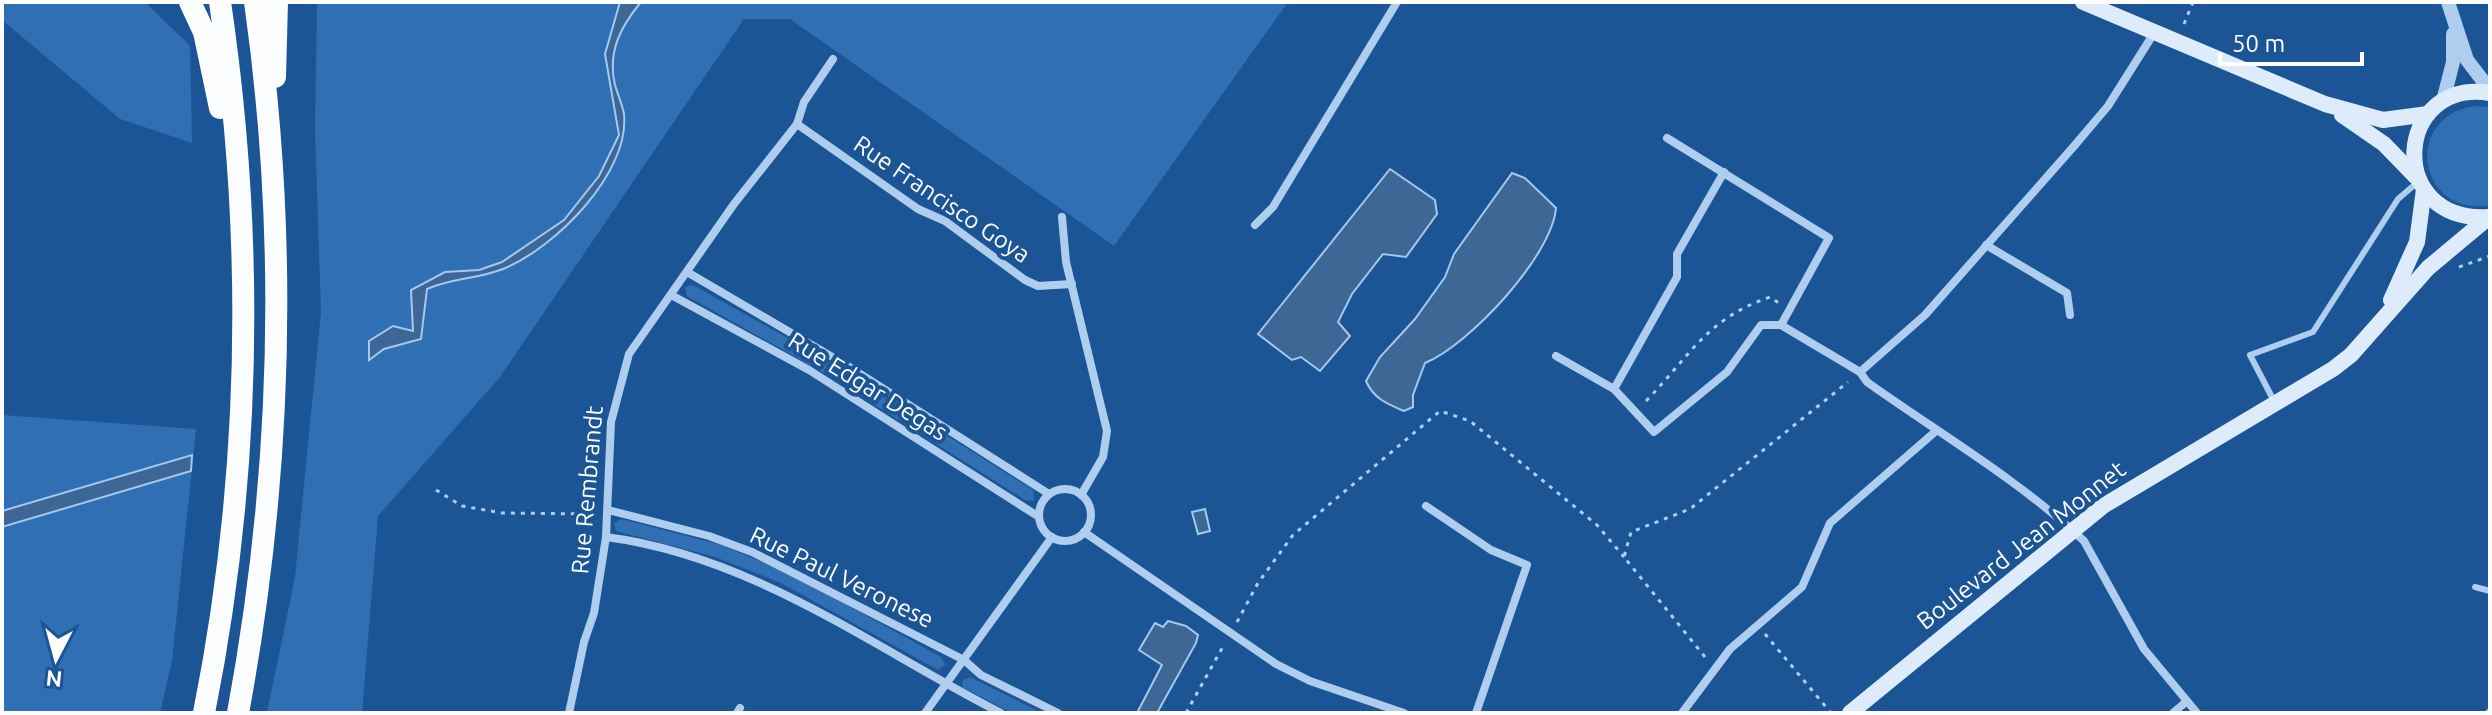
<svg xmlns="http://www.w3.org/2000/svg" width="2492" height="715" font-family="Ubuntu,sans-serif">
<rect width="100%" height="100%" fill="#1c5595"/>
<!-- green -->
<g fill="#306fb3">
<path d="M2,2h143l45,44 2,97 -72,-24 -118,-99z"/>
<path d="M317,2h971l-174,244 -324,-227h-46l-244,358 -122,139 -16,197h-95l28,-136 26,-265 -6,-182z"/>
<path d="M2474,106l16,1v98c-71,13 -89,-87 -16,-99z"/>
<path d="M693,285l132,74 208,131 1,11 -9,-1 -206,-130 -132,-74 -2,-9z"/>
<path d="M2,415l194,14 -24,232 -12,52h-158z"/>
<path d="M621,519l97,25 68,27 155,86 4,8 -7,5 -157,-87 -66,-26 -99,-26 -2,-8z"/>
<path d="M970,677l64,32 7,4h-29l-50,-26 1,-7z"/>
</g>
<!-- water -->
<g fill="#3f6795" stroke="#a3c9f1" stroke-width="2">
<path d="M620,2h21c-20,24 -34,50 -26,83 3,10 7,19 9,29 6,59 -69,134 -121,155 -25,10 -51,9 -76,20l-6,50 -37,10 -15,11v-19l24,-15 20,5 -2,-41 34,-18 34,-2 23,-8 62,-42 35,-44 20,-41 -14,-81z"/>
<path d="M1390,169l45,31 2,14 -31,43 -23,-3 -31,40 -14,28 12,14 -30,35 -19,-14 -9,3 -34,-26z"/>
<path d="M1512,173l13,5 31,30c-4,48 -87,137 -131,155l-12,32v12l-9,4c-17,-7 -31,-13 -38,-30l14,-24 35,-38 30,-42 9,-23z"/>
<path d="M192,455l-1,16 -189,56v-16z"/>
<path d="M1205,509l5,22 -12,3 -6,-22z"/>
<path d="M1168,621l18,5 12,9 -2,8 -39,70h-20l25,-48 -23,-15 16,-27 8,4z"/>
</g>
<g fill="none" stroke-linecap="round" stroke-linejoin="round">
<!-- path -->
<g stroke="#afceef" stroke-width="3" stroke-dasharray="4 6" stroke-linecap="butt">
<path d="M2184,24l9,-22"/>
<path d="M2459,267l31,-11"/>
<path d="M1646,401c44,-45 60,-82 124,-104l9,6"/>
<path d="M436,490l26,16 40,7 94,1"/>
<path d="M1237,622l21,-39 35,-48 147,-124 30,10 127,104 27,32"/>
<path d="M1765,634l66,79"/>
<path d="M1705,657l-81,-100 7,-25 59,-23 158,-127"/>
<path d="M1186,713l39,-70"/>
</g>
<!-- service -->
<g stroke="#afceef" stroke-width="6">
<path d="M2275,403l-25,-48 63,-23 85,-133 21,-18"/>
<path d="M2475,587l15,4"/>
</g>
<!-- minor -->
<g stroke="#afceef" stroke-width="8">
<path d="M797,124l121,85 27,12 80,59 13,6 34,-2"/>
<path d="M1062,217l4,45 41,169 -4,26 -22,38"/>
<path d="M1255,225l18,-18 124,-205"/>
<path d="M1986,245l81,48 3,22"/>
<path d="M687,272l164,96 198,126"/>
<path d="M673,296l136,74 230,147"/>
<path d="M1781,325l79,47 7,10c73,52 152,98 217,159l60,108 53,64"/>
<path d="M1556,356l58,33 63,-112v-23l47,-82"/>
<path d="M1860,372l65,-57 150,-170 33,-39 46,-73"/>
<path d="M1614,389l40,43 73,-60 34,-47h20l48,-87 -162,-100"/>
<circle cx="1065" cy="515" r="26"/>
<path d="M1426,506l65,44 36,15 -51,148"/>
<path d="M608,510l101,26 43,16 212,108 17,15 77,38"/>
<path d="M1084,532l192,132 34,17 94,32"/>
<path d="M606,537c147,19 266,110 395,176"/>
<path d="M569,713l15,-71 10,-29 12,-76 5,-115 18,-68 105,-150 63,-80 7,-22 29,-43"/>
<path d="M737,713l3,-5"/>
<path d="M925,713l127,-176"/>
<path d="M1682,713l48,-64 72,-62 28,-64 106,-92"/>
<path d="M2173,713l14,-12"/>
<path d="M2489,713l1,-1"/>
</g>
<!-- tertiary -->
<g stroke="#afceef" stroke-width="14">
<path d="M2448,2l19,58 23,30"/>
<path d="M2443,101l10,-39v-28"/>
</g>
<!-- secondary -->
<g stroke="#ddebfb" stroke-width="16">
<path d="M2083,2l242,102 58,16 45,-6"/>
<path d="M2342,115l42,29 32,33"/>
<path d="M2488,217c-103,6 -94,-139 2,-124"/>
<path d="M2391,300l26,-58 7,-53"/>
<path d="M1850,713l253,-207 230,-137 18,-14 77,-87 61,-51"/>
</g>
<!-- trunk -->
<g stroke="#fbfdff" stroke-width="22">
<path d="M190,2l14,30 16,76"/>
<path d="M275,77l2,-75"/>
<path d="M204,713c47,-235 51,-474 16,-711"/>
<path d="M238,713c44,-237 51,-472 17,-711"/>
</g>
</g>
<g text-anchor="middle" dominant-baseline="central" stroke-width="8" stroke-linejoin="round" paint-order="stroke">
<!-- street labels -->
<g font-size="24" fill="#fff" stroke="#1c5595">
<text transform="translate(942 199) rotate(34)">Rue Francisco Goya</text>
<text transform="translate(868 386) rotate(32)">Rue Edgar Degas</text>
<text transform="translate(587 490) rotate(-85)">Rue Rembrandt</text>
<text transform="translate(2021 545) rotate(-38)">Boulevard Jean Monnet</text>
<text transform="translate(842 577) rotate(26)">Rue Paul Veronese</text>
</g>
</g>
<!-- border -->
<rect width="2492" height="715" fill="none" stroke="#ffffff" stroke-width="8"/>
<!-- north arrow -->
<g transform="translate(56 659) rotate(186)" stroke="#1c5595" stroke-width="6" paint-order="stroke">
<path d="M0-6L14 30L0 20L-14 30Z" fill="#ffffff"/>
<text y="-12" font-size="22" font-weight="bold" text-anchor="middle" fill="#ffffff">N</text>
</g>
<!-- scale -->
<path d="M2220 52v12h142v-12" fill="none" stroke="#ffffff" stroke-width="4"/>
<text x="2232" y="52" font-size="24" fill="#ffffff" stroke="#1c5595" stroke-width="6" paint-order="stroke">50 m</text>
</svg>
